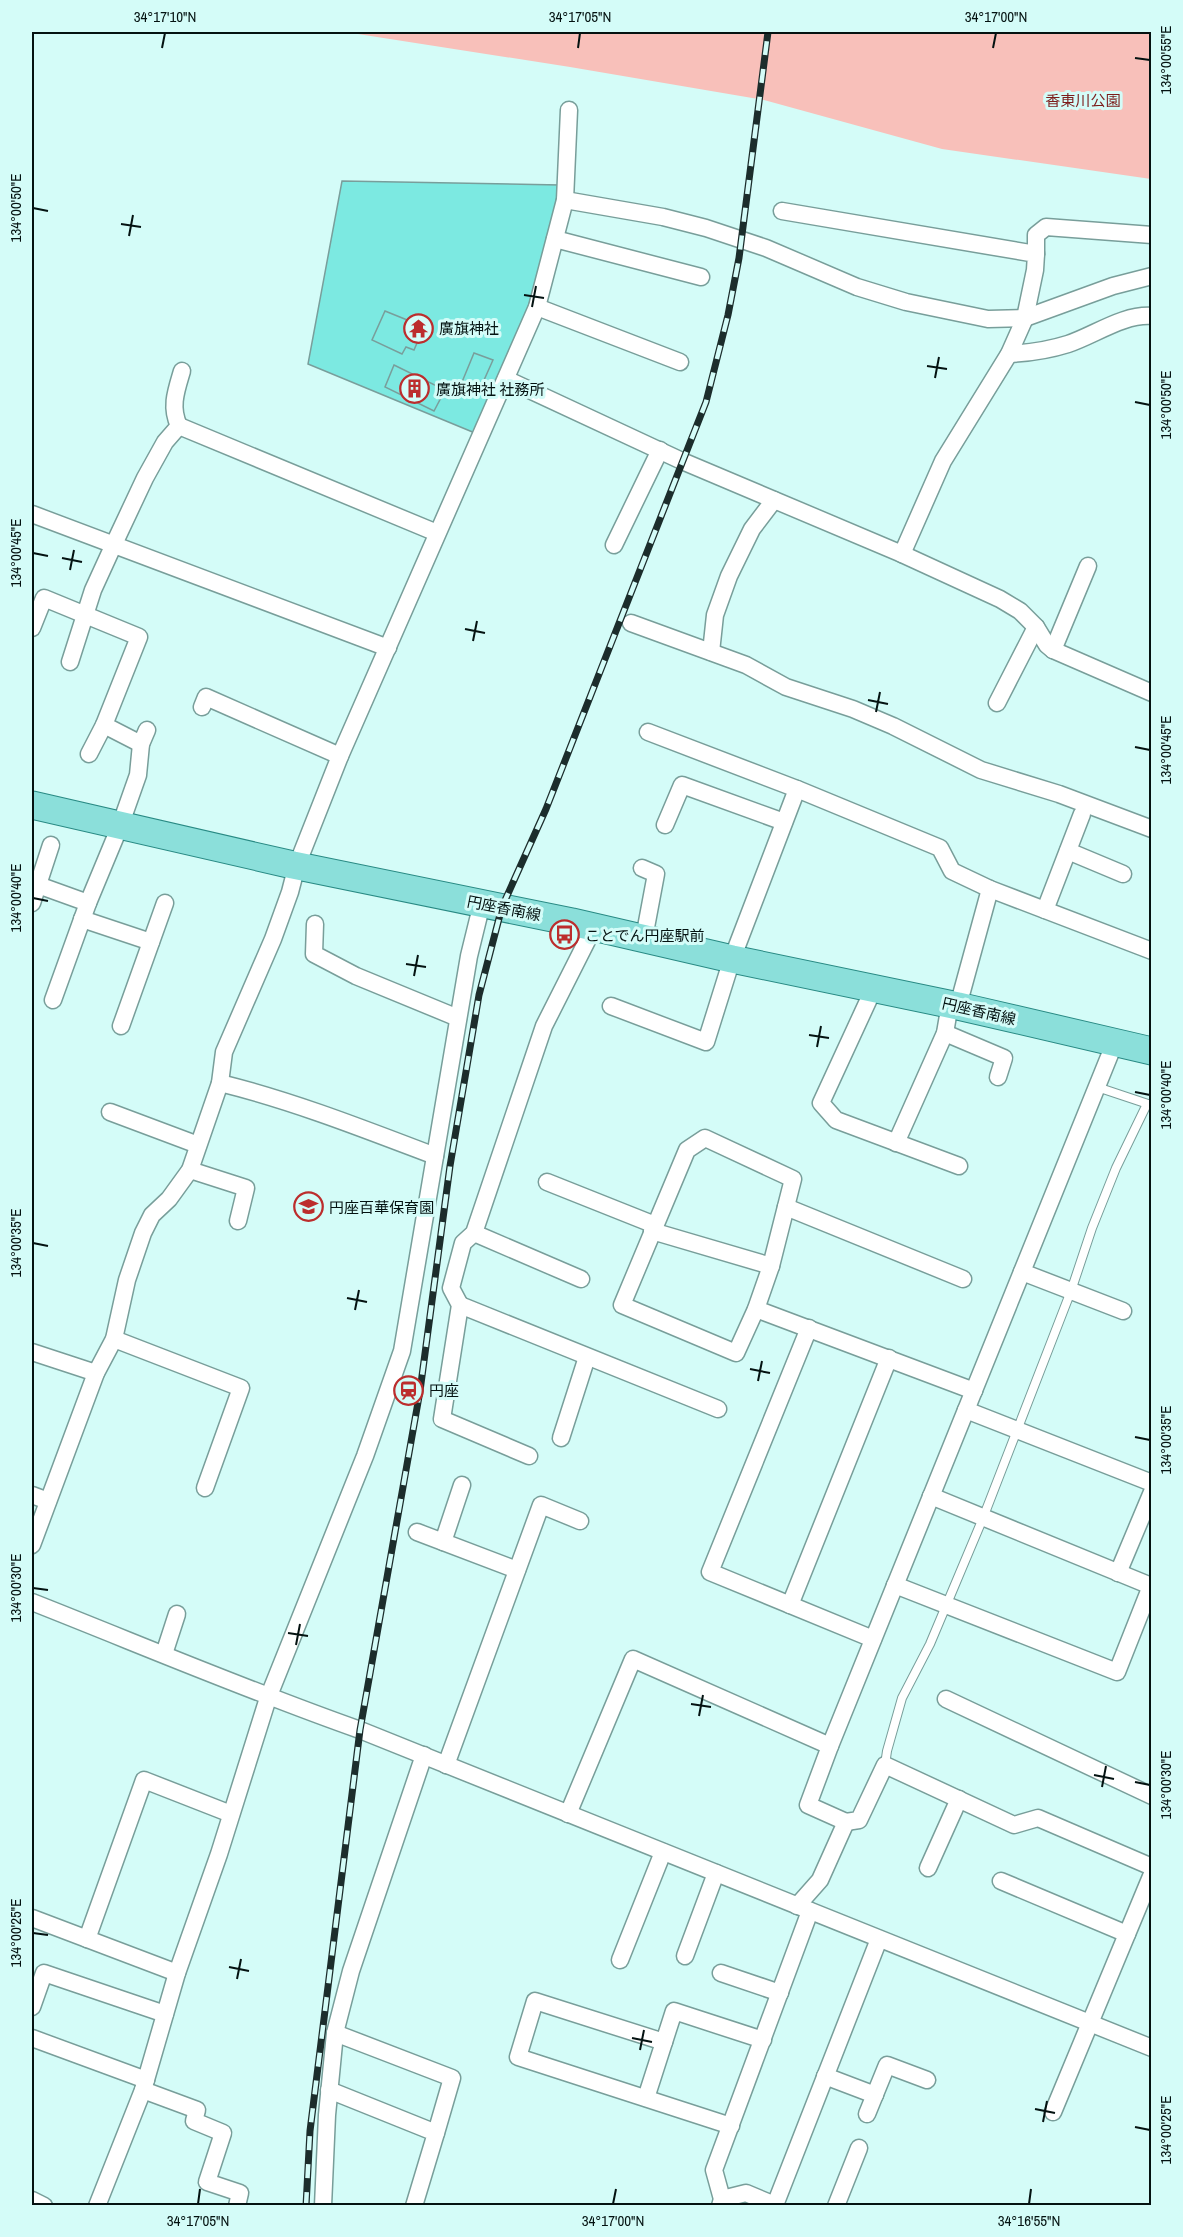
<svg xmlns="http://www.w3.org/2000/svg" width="1183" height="2237" font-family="'Archivo Narrow','Noto Sans JP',sans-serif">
<rect width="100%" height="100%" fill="#d4fcf8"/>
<!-- green -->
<path fill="#f8c0ba" d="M345,32l806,1v146l-209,-30 -178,-49 -194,-33z"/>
<!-- building -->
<g fill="#7ce9e1" stroke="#799e9b" stroke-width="1.5">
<path d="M342,181l218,4 -25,106 -52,130 -8,12 -167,-69z"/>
<path d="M385,311l32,13 -5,9 8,3 -6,14 -8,-3 -4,7 -30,-14z"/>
<path d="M474,353l19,7 -13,29 -18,-7z"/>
<path d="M394,365l51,25 -11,21 -49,-24z"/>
</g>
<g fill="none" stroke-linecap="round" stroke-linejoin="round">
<defs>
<g id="lane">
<path d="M1097,1087l54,18"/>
<path d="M885,1765l2,-14 15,-53 28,-54 53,-126 88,-227 21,-63 24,-60 31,-64"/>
</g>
<g id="street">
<path d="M565,200l98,17 43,11 60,20 91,39 49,15 82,17 37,-1 88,-32 39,-10"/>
<path d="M782,211l254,43 -1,16 -10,48 -16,36 -66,107 -41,93"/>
<path d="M555,239l146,38"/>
<path d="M1036,254v-19l10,-8 106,8"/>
<path d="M537,307l143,55"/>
<path d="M1009,354c20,-1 40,-4 59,-10 27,-9 55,-30 84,-28"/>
<path d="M506,379l176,82 220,93 98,45 20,12 16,16 11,18 6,5 99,43"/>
<path d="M179,426c-9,-19 -3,-35 3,-55"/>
<path d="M32,514l356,134"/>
<path d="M614,545l46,-95"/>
<path d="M631,623l115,42 40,22 67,22 40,17 88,44 78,24 93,35"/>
<path d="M32,628l12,-30 95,39 -35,88 -15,29"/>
<path d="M1053,650l35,-84"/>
<path d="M711,652l4,-37 14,-39 23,-47 22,-29"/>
<path d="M70,662l23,-72 21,-46 31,-66 20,-36 14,-16 258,107"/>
<path d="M997,703l39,-76"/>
<path d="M202,707l4,-10 134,59"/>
<path d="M104,725l37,19"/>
<path d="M648,732l149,57 143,59 12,23 38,18 162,62"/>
<path d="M665,825l17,-40 102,37"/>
<path d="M1068,851l55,23"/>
<path d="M642,868l14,6 -12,64"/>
<path d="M38,885l50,18"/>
<path d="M32,903l19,-58"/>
<path d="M1045,910l37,-96"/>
<path d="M82,919l69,23"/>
<path d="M315,924l-1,30 42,22 102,42"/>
<path d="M874,988l-53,115 15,17 123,46"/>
<path d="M53,1000l35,-97 32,-77 18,-51 3,-31 6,-14"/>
<path d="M611,1006l95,36 26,-83 65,-170"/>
<path d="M958,1006l32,-117"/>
<path d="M121,1026l44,-123"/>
<path d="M945,1033l59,25 -6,19"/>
<path d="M220,1083c73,18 144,46 215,73"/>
<path d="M110,1112l88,33"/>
<path d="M705,1138l88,41 -22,87 -15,43 -20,44 -114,-48 65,-155z"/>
<path d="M896,1143l49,-110 5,-29"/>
<path d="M190,1170l56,18 -8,33"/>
<path d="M547,1182l108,43"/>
<path d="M786,1207l177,72"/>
<path d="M652,1231l119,35"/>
<path d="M474,1233l107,46"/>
<path d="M1022,1272l101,39"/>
<path d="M460,1305l258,104"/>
<path d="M756,1309l218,82"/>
<path d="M809,1328l-99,244 163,67"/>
<path d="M114,1339l127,49 -36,100"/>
<path d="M32,1352l64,21"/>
<path d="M966,1410l186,73"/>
<path d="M561,1438l26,-81"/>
<path d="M529,1456l-87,-37 18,-114 -9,-17 12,-45 11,-10 70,-207 50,-99"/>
<path d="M32,1495l16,6"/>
<path d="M417,1532l100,38"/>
<path d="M443,1542l19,-57"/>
<path d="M32,1545l64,-172 18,-34 13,-59 16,-47 9,-18 17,-16 21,-29 30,-87 4,-31 49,-113 17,-47 7,-27 43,-109 197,-449 28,-107 4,-90"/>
<path d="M1118,1573l34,-81"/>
<path d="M895,1585l222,87 34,-86 -220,-90"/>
<path d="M32,1602c109,43 217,89 328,128l792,318"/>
<path d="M790,1605l99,-247"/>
<path d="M164,1654l13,-40"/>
<path d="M946,1699l206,97"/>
<path d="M446,1765l95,-260 39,16"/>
<path d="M568,1814l65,-155 197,87"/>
<path d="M846,1822l13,-2 26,-55 129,60 24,-7 114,49"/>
<path d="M928,1868l31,-69"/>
<path d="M1001,1881l126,53"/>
<path d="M797,1906l23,-26 26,-58 -38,-17 22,-59 285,-704"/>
<path d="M32,1918l145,55"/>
<path d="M87,1939l57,-159 87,34"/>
<path d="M685,1956l31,-83"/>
<path d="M620,1960l43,-108"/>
<path d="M721,1973l59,20"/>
<path d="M32,2007l12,-34 121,41"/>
<path d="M335,2033l117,45 -16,55"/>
<path d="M32,2038l114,42"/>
<path d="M664,2042l-129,-41 -17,56 213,69"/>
<path d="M825,2076l50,19"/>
<path d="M143,2090l54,20 -3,11 29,12 -16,49 33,11 -3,13"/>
<path d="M329,2090l107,43 -22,73"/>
<path d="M646,2098l28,-87 89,29"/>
<path d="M1053,2112l99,-238"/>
<path d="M867,2114l20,-49 40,15"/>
<path d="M722,2199l24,-6 31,13"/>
<path d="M32,2200l12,6"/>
<path d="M775,2205l104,-266"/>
<path d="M97,2206l46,-116 34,-117 42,-119 49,-156 97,-242 37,-105 67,-395 13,-53"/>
<path d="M323,2206l4,-91 8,-82 16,-62 73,-216"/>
<path d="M720,2206l2,-7 -8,-29 96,-259"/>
<path d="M836,2206l23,-58"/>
</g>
<path id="primary" d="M32,805l261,60 279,57 160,37 226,47 194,45"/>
</defs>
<!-- lane casing -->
<use href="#lane" stroke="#789e9a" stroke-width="10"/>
<!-- street casing -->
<use href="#street" stroke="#789e9a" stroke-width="19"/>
<!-- primary casing -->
<use href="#primary" stroke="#298a84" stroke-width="29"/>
<!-- lane -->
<use href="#lane" stroke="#fff" stroke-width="8"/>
<!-- street -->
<use href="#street" stroke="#fff" stroke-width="16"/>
<!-- primary -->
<use href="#primary" stroke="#8bdfda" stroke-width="27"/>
<defs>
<path id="rail" d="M306,2206l4,-75 50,-401 60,-339 30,-225 29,-171 23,-88 44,-98 160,-407 22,-87 11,-57 29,-226"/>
</defs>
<!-- rail casing -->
<use href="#rail" stroke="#1c2d2c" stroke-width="7"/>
<!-- rail -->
<use href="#rail" stroke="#d4fcf8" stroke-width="4.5" stroke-dasharray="14" stroke-linecap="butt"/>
</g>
<!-- ticks -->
<path fill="none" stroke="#041211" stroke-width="2" d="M162,48l3,-15M578,48l2,-15M993,48l3,-15M1135,58l15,2M33,208l15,3M121,224l20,3M129,236l4,-21M524,295l20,3M532,307l4,-21M927,366l20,3M935,378l4,-21M1135,402l15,3M33,553l15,3M62,558l20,4M70,570l4,-20M465,629l20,4M473,641l4,-20M868,700l20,4M876,712l4,-20M1135,747l15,3M33,898l15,3M406,964l20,3M414,976l4,-21M809,1035l20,3M817,1047l4,-21M1135,1092l15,3M33,1243l15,3M347,1298l20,4M355,1310l4,-20M750,1369l20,4M758,1381l4,-20M1135,1437l15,3M33,1588l15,2M288,1633l20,3M296,1645l4,-21M691,1704l20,3M699,1716l4,-21M1094,1775l20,4M1135,1782l15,3M1102,1787l4,-21M33,1933l15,2M229,1967l20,4M237,1979l4,-20M632,2038l20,4M640,2050l4,-20M1035,2109l20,4M1043,2122l4,-21M1135,2127l15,3M198,2204l2,-15M613,2204l3,-15M1029,2204l2,-15"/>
<!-- icons -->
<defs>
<symbol id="temple-ring" viewBox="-11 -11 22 22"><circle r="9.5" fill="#d4fcf8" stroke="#bc2d2d" stroke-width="1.5"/><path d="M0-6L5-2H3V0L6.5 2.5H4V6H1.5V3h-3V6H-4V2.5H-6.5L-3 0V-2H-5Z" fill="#bc2d2d"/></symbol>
<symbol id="building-ring" viewBox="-11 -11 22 22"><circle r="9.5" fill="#d4fcf8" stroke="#bc2d2d" stroke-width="1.5"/><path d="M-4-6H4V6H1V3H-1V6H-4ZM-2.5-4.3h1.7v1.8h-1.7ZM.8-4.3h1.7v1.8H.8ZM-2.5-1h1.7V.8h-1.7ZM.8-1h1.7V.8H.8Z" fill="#bc2d2d"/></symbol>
<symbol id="bus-ring" viewBox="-11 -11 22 22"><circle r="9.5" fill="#d4fcf8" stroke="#bc2d2d" stroke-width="1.5"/><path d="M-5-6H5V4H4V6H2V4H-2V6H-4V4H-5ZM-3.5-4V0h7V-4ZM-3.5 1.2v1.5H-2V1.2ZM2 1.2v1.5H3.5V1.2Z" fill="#bc2d2d"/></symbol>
<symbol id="school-ring" viewBox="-11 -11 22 22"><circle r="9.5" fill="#d4fcf8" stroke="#bc2d2d" stroke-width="1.5"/><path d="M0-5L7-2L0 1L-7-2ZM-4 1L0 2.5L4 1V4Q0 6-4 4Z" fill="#bc2d2d"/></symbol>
<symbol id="station-ring" viewBox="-11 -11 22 22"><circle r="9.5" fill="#d4fcf8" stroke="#bc2d2d" stroke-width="1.5"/><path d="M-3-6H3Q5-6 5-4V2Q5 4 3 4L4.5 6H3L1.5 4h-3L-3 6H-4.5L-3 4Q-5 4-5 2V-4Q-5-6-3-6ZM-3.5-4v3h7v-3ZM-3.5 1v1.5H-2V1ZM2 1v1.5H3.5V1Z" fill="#bc2d2d"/></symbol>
</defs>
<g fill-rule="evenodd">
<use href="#temple-ring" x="402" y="312" width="33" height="33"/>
<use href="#building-ring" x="398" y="372" width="33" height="33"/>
<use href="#bus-ring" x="548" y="918" width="33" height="33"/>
<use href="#school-ring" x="292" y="1190" width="33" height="33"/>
<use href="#station-ring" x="392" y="1374" width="33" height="33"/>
</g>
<g text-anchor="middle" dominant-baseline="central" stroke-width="6" stroke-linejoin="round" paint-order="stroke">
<!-- park labels -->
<g font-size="15" fill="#7c1c1b" stroke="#d4fcf8">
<text x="1083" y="100">香東川公園</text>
</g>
<!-- poi labels -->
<g font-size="15" fill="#041211" stroke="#d4fcf8" text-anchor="start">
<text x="439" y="328">廣旗神社</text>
<text x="436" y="389">廣旗神社 社務所</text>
<text x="585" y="935">ことでん円座駅前</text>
<text x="329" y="1207">円座百華保育園</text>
<text x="429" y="1390">円座</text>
</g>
<!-- street labels -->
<g font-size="15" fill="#041211" stroke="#d4fcf8">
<text transform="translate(504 908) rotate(11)">円座香南線</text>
<text transform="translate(979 1011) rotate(13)">円座香南線</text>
</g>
</g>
<!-- border -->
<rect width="1183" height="2237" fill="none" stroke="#d4fcf8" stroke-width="66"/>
<rect x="33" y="33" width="1117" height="2171" fill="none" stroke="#041211" stroke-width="2"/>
<g font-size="15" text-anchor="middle" fill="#041211">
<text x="165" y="22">34°17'10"N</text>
<text x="580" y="22">34°17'05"N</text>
<text x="996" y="22">34°17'00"N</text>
<text transform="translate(1166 60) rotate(-90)" y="5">134°00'55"E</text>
<text transform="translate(16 208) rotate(-90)" y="5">134°00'50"E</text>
<text transform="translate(1166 405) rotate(-90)" y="5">134°00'50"E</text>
<text transform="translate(16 553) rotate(-90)" y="5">134°00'45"E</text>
<text transform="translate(1166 750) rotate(-90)" y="5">134°00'45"E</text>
<text transform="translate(16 898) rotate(-90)" y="5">134°00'40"E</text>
<text transform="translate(1166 1095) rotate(-90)" y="5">134°00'40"E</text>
<text transform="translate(16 1243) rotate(-90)" y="5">134°00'35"E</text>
<text transform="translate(1166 1440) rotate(-90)" y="5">134°00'35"E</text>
<text transform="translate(16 1588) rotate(-90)" y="5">134°00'30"E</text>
<text transform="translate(1166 1785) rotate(-90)" y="5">134°00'30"E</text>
<text transform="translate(16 1933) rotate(-90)" y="5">134°00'25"E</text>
<text transform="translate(1166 2130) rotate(-90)" y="5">134°00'25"E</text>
<text x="198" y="2226">34°17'05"N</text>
<text x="613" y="2226">34°17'00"N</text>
<text x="1029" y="2226">34°16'55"N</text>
</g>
</svg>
